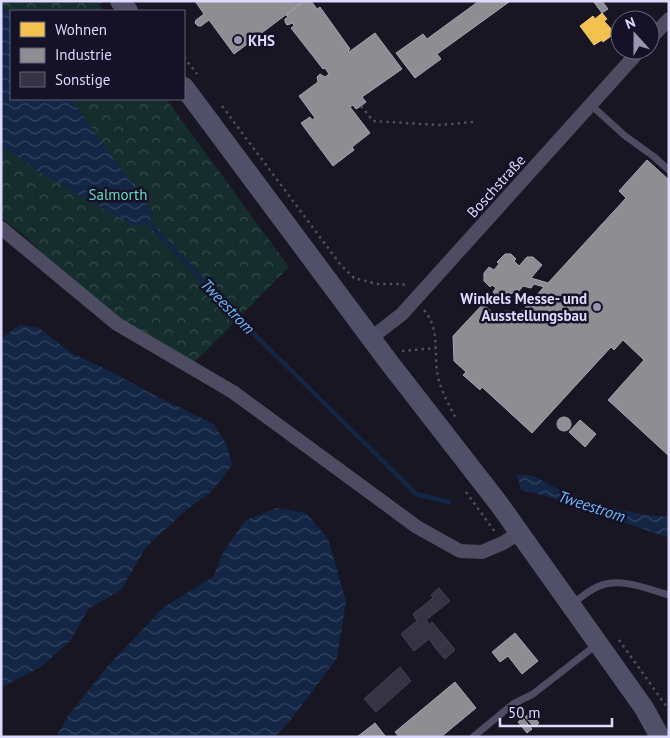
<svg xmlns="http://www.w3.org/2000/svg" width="670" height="738" font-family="'PT Sans',sans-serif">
<defs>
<pattern id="park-crowns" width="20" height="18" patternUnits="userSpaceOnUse" patternTransform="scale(1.25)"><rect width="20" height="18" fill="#152d2d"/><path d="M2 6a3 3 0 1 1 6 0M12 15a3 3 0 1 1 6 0" fill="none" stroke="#374b4c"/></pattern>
<pattern id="water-waves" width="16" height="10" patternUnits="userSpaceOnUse" patternTransform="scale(1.25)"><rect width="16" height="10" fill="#132646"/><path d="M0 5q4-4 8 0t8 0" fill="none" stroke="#354562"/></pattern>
</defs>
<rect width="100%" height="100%" fill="#181622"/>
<!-- park -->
<path fill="url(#park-crowns)" d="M1,1h95l8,10h-93v88h155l123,168 -95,96 -81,-44 -92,-86 -20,-15z"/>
<!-- water -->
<g fill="url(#water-waves)">
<path d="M1,2l10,14v83h60l81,113 -2,12 -16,2 -92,-52 -41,-29z"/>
<path d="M20,325l19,3 32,25 37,17 44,24 62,30 13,22 5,19 -20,26 -27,20 -39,36 -25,43 -33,19 -17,31 -29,26 -41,22v-349z"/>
<path d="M529,475c11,2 17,9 27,13 35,15 74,27 113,29v21l-119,-41 -29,-7 -4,-15z"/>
<path d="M277,508l29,5 22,26 18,62 -9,57 -48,64 -15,15h-218l12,-21 39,-49 57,-60 49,-30 12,-28 21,-29z"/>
</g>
<!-- homes -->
<path fill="#f2c14e" stroke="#ecc882" d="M602,13l5,6 -3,2 11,12 -12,9 -1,-2 -8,5 -14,-19 13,-10 2,3z"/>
<!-- industry -->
<g fill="#8d8d92" stroke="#a5a4b2">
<path d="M195,1h109l-70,53 -25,-34 -8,6h-3l-3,-3 1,-3 8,-6z"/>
<path d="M304,1h7l6,8 3,-2 30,42 -2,2 1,1 26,-19 27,36 -40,28 4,5 -5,4 -5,3 -3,-4 -3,2 20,26 -18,14 2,3 -21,16 -32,-43 9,-6 2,3 3,-2 -16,-22 19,-14 -1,-5 3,-3 5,3 4,-3 -4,-6 -2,1 -32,-41 3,-2 -1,-3 -6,2 -2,-3v-3l3,-2 -2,-2z"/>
<path d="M479,1l30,1 -72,52 4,5 -26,19 -19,-25 27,-19 4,5z"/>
<path d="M593,1h9l6,8 -6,4z"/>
<path d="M647,160l22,20v276l-61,-56 36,-40 -21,-20 -9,10 -3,-3 -79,86 -50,-46 -2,3 -17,-15 3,-3 -12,-11 -1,-25 30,-32 9,8 21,-1 5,4 26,-28 -10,-3 -3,4 -8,-2 -4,5 -2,-2 -6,5 -3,-2 -5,6h-4l-6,-6 3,-4 -4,-3 -2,2 -6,-6v-8l5,-6 5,3 5,-6 -2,-2 8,-8h6l5,5 -2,2 5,5 8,-9h6l9,8 -11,13 17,5 78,-85 -7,-7z"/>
<circle cx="564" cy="424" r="7"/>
<path d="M580,420l16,14 -11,13 -16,-15z"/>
<path d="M515,633l23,28 -16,13 -14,-18 -8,6 -8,-10z"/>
<path d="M455,682l21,26 -35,29h-42l-4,-5z"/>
<path d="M531,713l8,10 -5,4 -9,-10z"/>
<path d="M523,718l9,11 -5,4 -9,-11z"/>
<path d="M375,723l11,14h-29z"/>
</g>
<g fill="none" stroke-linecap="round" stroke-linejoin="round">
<!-- stream -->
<path stroke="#132646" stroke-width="4.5" d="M147,221l86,92 183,181 33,8"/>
</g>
<!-- building -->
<g fill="#363444" stroke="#454155">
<path d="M439,588l11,13 -14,11 -8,-10 5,-4 -2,-3z"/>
<path d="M428,602l8,10 -10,8 4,5 2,-3 16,19 -11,9 -8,-11 -15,12 -13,-17 16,-13 -4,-7z"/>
<path d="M448,641l7,9 -10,9 -8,-9z"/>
<path d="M400,667l11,14 -35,31 -12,-13z"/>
</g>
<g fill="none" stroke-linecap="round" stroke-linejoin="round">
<!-- path -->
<g stroke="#47525e" stroke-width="2.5" stroke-dasharray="2.5 4" stroke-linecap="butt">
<path d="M99,1l4,5"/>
<path d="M184,57l13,17"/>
<path d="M222,106l118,158 14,14 23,6h26l3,4"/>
<path d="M361,106l12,15 66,4 34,-3"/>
<path d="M424,310c18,22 8,46 15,71 4,13 11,27 18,39"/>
<path d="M402,351l34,-3"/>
<path d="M466,492l29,40"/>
<path d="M619,640l50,70"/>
</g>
<!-- lane -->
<g stroke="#4d4c62" stroke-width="7">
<path d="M591,105l33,30 29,21 16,14"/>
<path d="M571,605c8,-6 17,-14 26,-18 22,-11 50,2 72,8"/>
<path d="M473,737l40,-33 20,-10 63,-49"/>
</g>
<!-- street -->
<g stroke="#4d4c62" stroke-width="14">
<path d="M650,39l19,-20"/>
<path d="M1,228l116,96 116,68 184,135 43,24 22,1 21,-9 16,-10"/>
<path d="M371,338l31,-24 238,-264"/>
</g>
<!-- secondary -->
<g stroke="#505068" stroke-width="20">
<path d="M120,1l8,10"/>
<path d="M184,87l204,274 111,143 145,204 16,29"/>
</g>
</g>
<!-- markers -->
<g fill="#9895b0" stroke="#151127" stroke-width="2">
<circle cx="238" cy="40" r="5"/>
<circle cx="597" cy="307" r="5"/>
</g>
<g text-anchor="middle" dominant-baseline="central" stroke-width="5" stroke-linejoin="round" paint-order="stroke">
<!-- poi labels -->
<g font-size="15" font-weight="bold" fill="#dddafd" stroke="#151127" text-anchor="start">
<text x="248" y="40">KHS</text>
<text x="587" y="298" text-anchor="end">Winkels Messe- und<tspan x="587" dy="17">Ausstellungsbau</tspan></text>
</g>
<!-- street labels -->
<g font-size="15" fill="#dddafd" stroke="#151127">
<text transform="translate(496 186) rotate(-48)">Boschstraße</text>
</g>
<!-- park labels -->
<g font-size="15" fill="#69d9bc" stroke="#151127">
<text x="118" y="194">Salmorth</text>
</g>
<!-- water labels -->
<g font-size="16" font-style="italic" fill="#6eb9f6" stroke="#151127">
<text transform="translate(228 306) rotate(46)">Tweestrom</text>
<text transform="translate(592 506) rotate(18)">Tweestrom</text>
</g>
</g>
<!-- border -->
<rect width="670" height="738" fill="none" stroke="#dddafd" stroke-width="5"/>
<!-- legend -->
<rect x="10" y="10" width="175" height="90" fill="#151127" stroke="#65617d"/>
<rect x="20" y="22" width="25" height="15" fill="#f2c14e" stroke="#65617d"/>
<text x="55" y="35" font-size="15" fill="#dddafd">Wohnen</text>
<rect x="20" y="48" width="25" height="15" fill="#8d8d92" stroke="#65617d"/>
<text x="55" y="60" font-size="15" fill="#dddafd">Industrie</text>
<rect x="20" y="72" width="25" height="15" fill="#363444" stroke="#65617d"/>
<text x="55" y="85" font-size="15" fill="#dddafd">Sonstige</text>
<!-- north arrow -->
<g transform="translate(635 35) rotate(339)"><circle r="24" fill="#151127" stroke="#65617d"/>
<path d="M0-4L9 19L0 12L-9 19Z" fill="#9895b0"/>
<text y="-8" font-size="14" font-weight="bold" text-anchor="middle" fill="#dddafd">N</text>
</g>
<!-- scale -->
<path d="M500 718v8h112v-8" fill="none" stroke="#dddafd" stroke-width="2.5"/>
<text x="508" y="718" font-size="15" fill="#dddafd" stroke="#151127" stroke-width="4" paint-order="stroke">50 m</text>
</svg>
